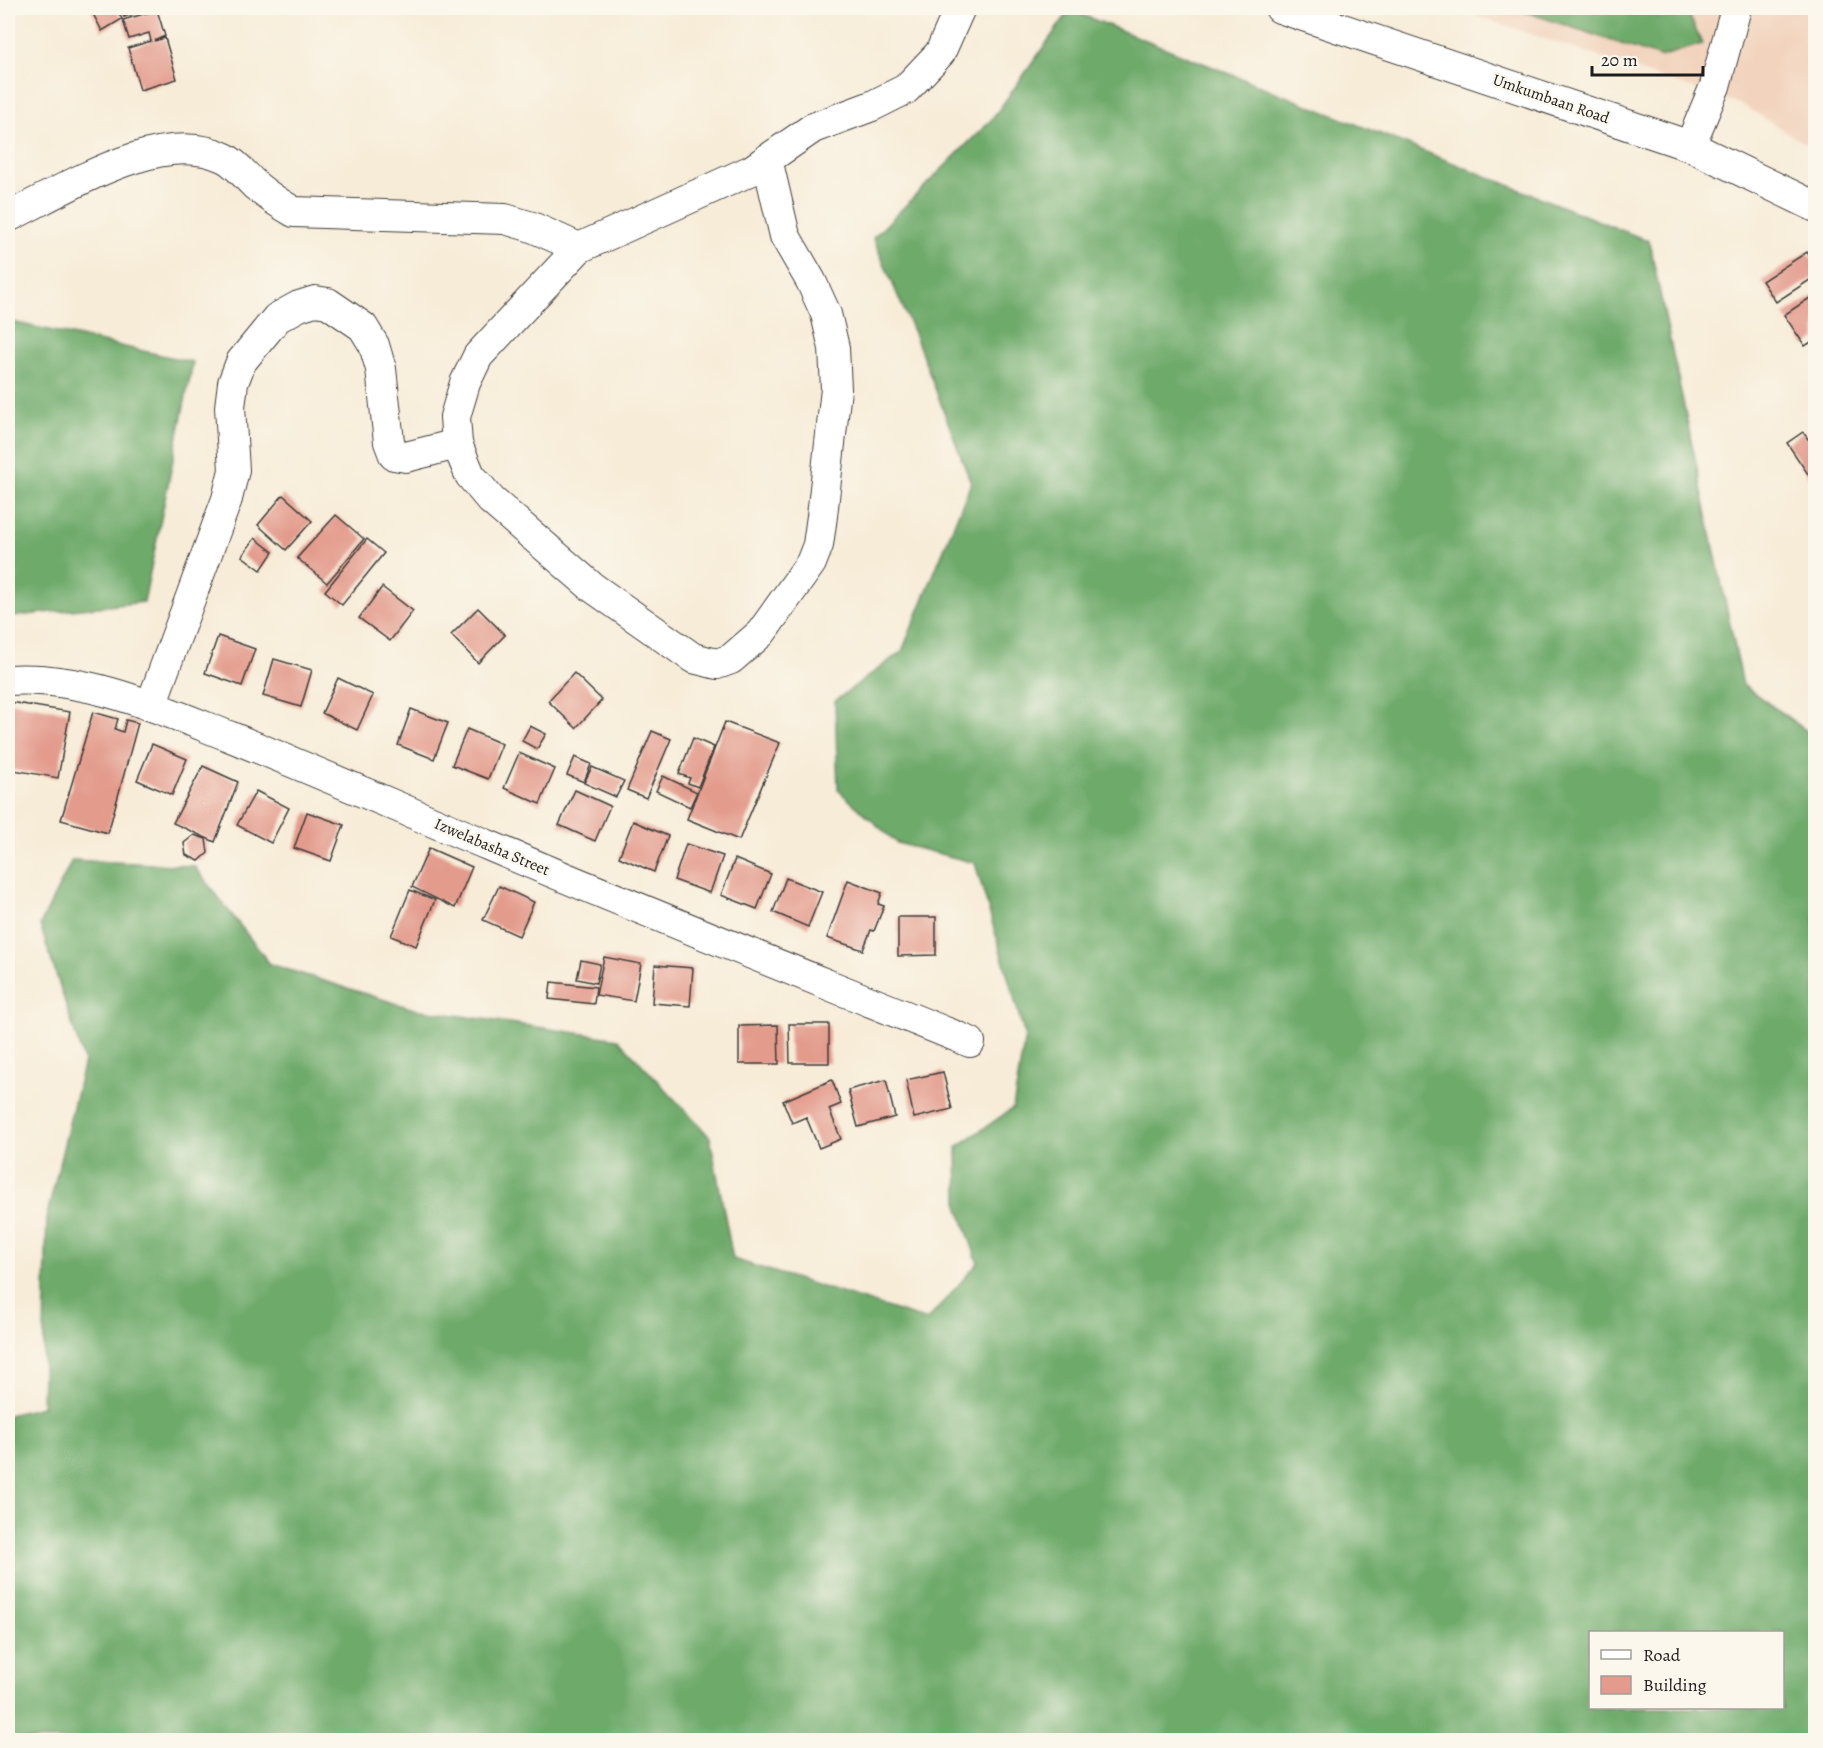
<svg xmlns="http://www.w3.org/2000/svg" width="1823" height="1748" font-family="Alegreya,serif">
<rect width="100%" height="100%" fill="#fbf7ec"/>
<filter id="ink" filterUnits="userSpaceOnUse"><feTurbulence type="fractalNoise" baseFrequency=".0167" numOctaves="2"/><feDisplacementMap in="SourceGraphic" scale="12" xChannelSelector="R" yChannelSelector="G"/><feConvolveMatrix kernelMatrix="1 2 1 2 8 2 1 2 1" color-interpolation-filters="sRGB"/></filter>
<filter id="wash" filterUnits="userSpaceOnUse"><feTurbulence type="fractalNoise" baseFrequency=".008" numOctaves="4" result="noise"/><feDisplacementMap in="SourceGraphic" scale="24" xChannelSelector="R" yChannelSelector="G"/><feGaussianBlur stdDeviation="1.35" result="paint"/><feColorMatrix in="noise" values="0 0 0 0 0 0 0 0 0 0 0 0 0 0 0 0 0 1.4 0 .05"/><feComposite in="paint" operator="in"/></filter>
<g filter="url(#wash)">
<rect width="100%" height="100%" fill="#f7ecd8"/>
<!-- built -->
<path fill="#f2d4be" d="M1453,8h362v142l-70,-44z"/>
<!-- forest -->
<g fill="#6eaa6b" stroke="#456344" stroke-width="1.5" fill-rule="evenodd">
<path d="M1514,8h172l16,36 -42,13z"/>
<path d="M1070,10l579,231 94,444 72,52v1003h-1807v-325l34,-8 5,-192 37,-154 -44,-136 32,-65 122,6 76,98 144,45 204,30 92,98 23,122 194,61 51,-57 -20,-57 -1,-59 56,-39 12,-72 -50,-173 -78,-20 -59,-53 -3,-89 67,-50 69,-168 -55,-145 -43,-100 120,-120zM1590,1632h192v76h-192z"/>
<path d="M8,321l185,41 -49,240 -136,15z"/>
</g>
<g id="blocks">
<!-- building -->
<g fill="#e39b8c">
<path d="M90,8h26l6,11 -20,12z"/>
<path d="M121,8h31l-28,9z"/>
<path d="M157,10l8,26 -11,5 11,-3 12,41 -37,11 -12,-42 23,-7 -2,-8 -20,6 -6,-19z"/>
<path d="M1807,252l9,13v11l-40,26 -14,-21z"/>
<path d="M1816,294v45l-11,7 -21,-31z"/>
<path d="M1803,432l13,18v23l-6,4 -23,-34z"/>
<path d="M283,495l29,26 -26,29 -28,-25z"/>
<path d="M336,515l28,24 -37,44 -30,-25z"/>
<path d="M255,538l18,14 -12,18 -19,-14z"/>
<path d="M367,539l17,14 -42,52 -17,-14z"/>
<path d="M382,587l31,24 -23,30 -31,-23z"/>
<path d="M478,608l27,27 -27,28 -27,-28z"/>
<path d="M218,636l37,13 -13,37 -37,-13z"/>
<path d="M274,659l38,11 -11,37 -38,-11z"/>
<path d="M574,673l28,27 -26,28 -28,-27z"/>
<path d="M338,678l35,17 -16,35 -35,-17z"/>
<path d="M10,702l60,10 -12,66 -50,-9z"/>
<path d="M411,709l37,14 -14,36 -36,-14z"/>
<path d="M93,712l25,7 -3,10 8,3 3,-12 12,3 -30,110 -47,-13z"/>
<path d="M725,722l55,21 -41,97 -52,-21z"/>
<path d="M530,726l16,8 -9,15 -15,-8z"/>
<path d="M467,729l35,15 -14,35 -36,-14z"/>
<path d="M652,731l19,8 -25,59 -19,-8z"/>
<path d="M693,738l21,9 -16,40 -10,-4 2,-5 -11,-4z"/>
<path d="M152,744l35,15 -15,36 -35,-15z"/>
<path d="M519,753l36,16 -15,35 -36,-16z"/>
<path d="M575,757l16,7 -7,18 -17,-7z"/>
<path d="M203,766l35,16 -23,60 -42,-19z"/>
<path d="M592,767l32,14 -8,16 -32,-14z"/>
<path d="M663,776l34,16 -7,15 -34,-16z"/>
<path d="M575,790l35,16 -15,35 -36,-16z"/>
<path d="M256,791l33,17 -18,35 -34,-18z"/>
<path d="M307,812l37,13 -13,36 -37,-13z"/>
<path d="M633,821l35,15 -14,36 -35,-15z"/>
<path d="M194,835l12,4 2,14 -9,8 -13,-6 -2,-12z"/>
<path d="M686,844l37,12 -13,37 -36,-13z"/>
<path d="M429,848l43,19 -17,41 -43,-21z"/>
<path d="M735,859l36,15 -14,35 -36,-14z"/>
<path d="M786,878l36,14 -14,35 -35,-15z"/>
<path d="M848,880l34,13 -4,11 6,2 -10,25 -3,-1 -8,20 -36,-12z"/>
<path d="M499,886l35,16 -15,34 -36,-16z"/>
<path d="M410,890l25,10 -19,46 -25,-10z"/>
<path d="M898,917h38v38l-38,1z"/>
<path d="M604,957l37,7 -7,37 -38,-6z"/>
<path d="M581,960l19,4 -4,19 -19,-4z"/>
<path d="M655,965l38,3 -3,38 -38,-3z"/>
<path d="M551,982l45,5 -2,17 -45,-5z"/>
<path d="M789,1024h40v39h-39z"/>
<path d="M778,1025l1,39h-40v-38z"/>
<path d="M943,1072l9,37 -38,9 -8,-38z"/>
<path d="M832,1080l9,24 -12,5 12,30 -22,9 -13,-31 -14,6 -9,-22z"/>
<path d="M886,1080l9,37 -37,10 -10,-37z"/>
</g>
</g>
</g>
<g filter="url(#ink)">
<use href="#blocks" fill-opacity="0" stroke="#3d3b38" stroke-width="1.5"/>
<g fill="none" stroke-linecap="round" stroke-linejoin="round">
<defs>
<g id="street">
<path d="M1280,8l410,138 126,61"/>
<path d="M1690,146l25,-60 21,-78"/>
<path d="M8,217c58,-28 154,-91 217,-59 12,6 21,19 31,28 12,10 24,18 38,26l211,7 27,8 47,21 173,-78 61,-42 59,-22 34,-17 34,-36 20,-45"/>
<path d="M579,248l-101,108 -13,27 -10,34 2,27 13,31 21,25 101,87 101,71 24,6 14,-5 30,-26 50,-70 7,-18 4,-29 14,-127 -2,-41 -8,-34 -15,-33 -26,-45 -18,-77"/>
<path d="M8,680c78,-5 152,29 223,57 87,35 173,73 259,109 159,68 320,131 480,196"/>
<path d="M151,705l76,-206 7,-29 -4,-63 3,-24 8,-21 36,-44 22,-12 16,-5 13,2 35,24 11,18 7,24 8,73 5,13 12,2 51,-13"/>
</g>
</defs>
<!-- street casing -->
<use href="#street" stroke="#3d3b38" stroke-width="32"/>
<!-- street -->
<use href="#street" stroke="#fff" stroke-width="30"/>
</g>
</g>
<g text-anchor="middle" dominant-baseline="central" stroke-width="5" stroke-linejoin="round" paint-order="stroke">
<!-- street labels -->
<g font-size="16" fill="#1c1c1c" stroke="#fbf7ec">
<text transform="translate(1551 99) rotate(19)">Umkumbaan Road</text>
<text transform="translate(492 847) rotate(23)">Izwelabasha Street</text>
</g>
</g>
<!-- margin -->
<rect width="1823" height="1748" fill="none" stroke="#fbf7ec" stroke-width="30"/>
<!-- legend -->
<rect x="1589" y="1631" width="195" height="78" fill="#fbf7ec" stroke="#a29f99" stroke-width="1.5"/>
<rect x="1601" y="1650" width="30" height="9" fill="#ffffff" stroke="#a29f99" stroke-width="1.5"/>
<text x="1643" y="1661" font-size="18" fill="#1c1c1c">Road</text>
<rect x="1601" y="1676" width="30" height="18" fill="#e39b8c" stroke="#a29f99" stroke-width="1.5"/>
<text x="1643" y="1691" font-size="18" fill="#1c1c1c">Building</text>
<!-- scale -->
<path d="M1592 66v9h111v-9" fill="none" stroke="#1c1c1c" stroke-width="3"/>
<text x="1601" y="66" font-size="18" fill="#1c1c1c" stroke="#fbf7ec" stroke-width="4.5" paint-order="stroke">20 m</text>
</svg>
